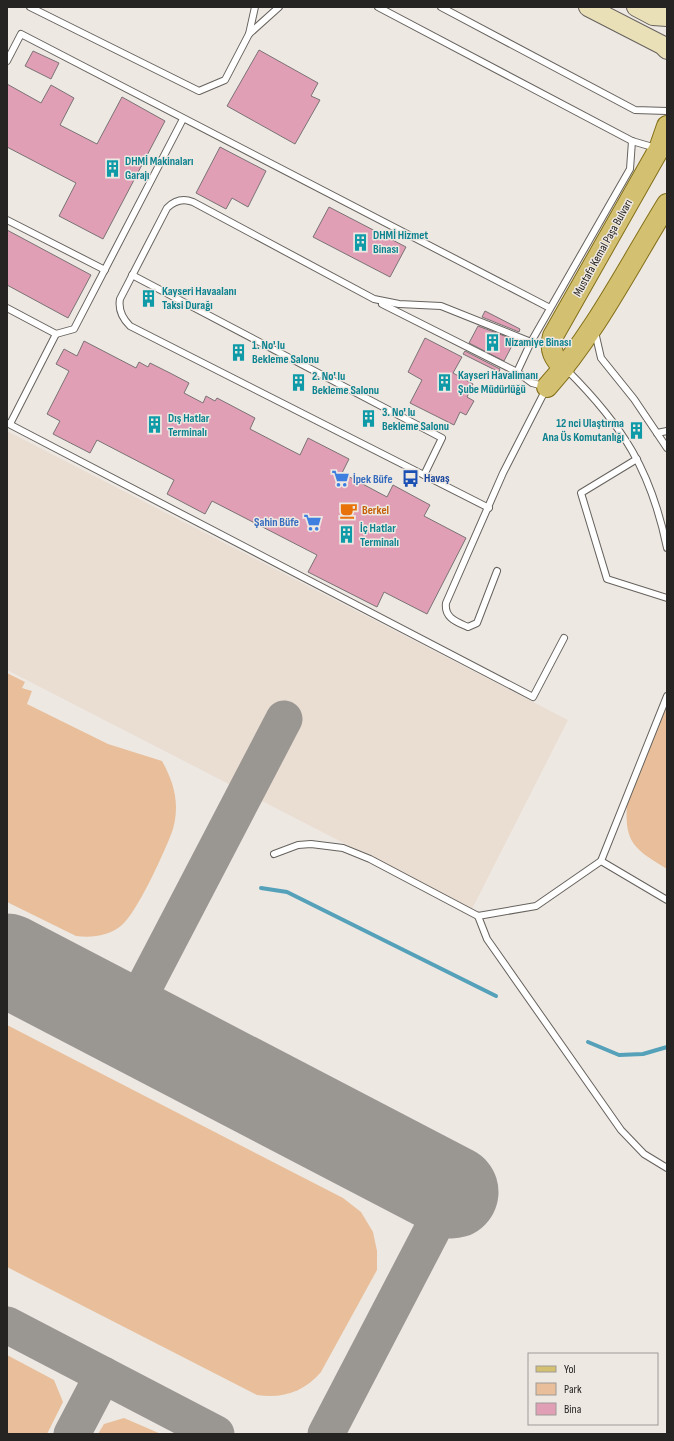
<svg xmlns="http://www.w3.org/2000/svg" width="674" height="1441" font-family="'Sofia Sans Condensed',sans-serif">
<rect width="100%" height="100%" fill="#eee8e3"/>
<!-- built -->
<path fill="#eaded3" d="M7,431l561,289 -96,189 -465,-239z"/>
<!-- green -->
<g fill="#e8bf9a">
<path d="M7,673l18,9 -3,6 10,3 -5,13 81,40 54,17c8,14 14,30 14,46 0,10 -2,21 -6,30 -8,20 -33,75 -48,88 -13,11 -30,13 -46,11l-69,-34z"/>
<path d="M667,700v169c-32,-20 -43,-25 -40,-66z"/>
<path d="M7,1025l336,173 18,14 12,20 4,19v19l-56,102c-17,20 -39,27 -64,23l-250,-128z"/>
<path d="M7,1355l47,25 9,22 -16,32h-40z"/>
<path d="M124,1418l37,16h-63l6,-10z"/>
</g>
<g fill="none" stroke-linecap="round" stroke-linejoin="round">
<!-- stream -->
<g stroke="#55a1ba" stroke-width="4">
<path d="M261,888l26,4 209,104"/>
<path d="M588,1042l31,13 24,-1 24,-7"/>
</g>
<!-- taxiway -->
<g stroke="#9a9692" stroke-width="37">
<path d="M126,1022l158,-303"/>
<path d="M7,1325l209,109"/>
<path d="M72,1434l31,-59"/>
<path d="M326,1434l126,-242"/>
</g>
<!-- runway -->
<path stroke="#9a9692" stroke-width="93" d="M7,960l445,232"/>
</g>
<!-- building -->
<g fill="#e19fb6" stroke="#7a7375">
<path d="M259,50l59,33 -7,13 9,4 -25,44 -68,-38z"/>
<path d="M33,51l26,12 -8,16 -26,-13z"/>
<path d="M7,84l34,19 10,-18 23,13 -14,27 37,19 25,-47 43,24 -62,118 -44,-23 17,-33 -69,-36z"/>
<path d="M220,147l46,24 -18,36 -16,-9 -6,11 -30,-16z"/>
<path d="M329,207l77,40 -16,30 -77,-40z"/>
<path d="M7,230l84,45 -23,43 -61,-33z"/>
<path d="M485,311l35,18 -1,3 -37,-15z"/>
<path d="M478,326l37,14 -11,21 -35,-18z"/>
<path d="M425,338l37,19 -9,16 20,11 -6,13 7,4 -8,14 -6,-3 -6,13 -44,-22 12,-23 -14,-8z"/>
<path d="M84,341l52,27 3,-6 9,5 2,-4 20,10 19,10 -5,10 19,10 3,-7 9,5 2,-3 38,20 -5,11 50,26 8,-17 41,21 -7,14 45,24 6,-12 37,20 -6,11 42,22 -39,76 -43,-22 -7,15 -69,-35 9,-17 -105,-54 -7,13 -38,-20 7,-14 -77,-40 -7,13 -37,-19 7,-13 -13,-7 22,-43 -13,-7 8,-15 13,7z"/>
<path d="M465,351l35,18 -1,3 -36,-18z"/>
</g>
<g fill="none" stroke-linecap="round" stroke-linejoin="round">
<defs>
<g id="service">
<path d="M30,7l169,84 26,-11 24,-46 6,-27"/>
<path d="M378,7l254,134 24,7"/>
<path d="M441,7l194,103 32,1"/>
<path d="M249,34l30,-27"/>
<path d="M7,61l14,-27 529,274"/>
<path d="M7,220l98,50"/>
<path d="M132,275l310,163 -18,37"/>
<path d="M382,304l135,68 15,11 15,4 -44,86 -57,130c-2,15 11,19 22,24l9,-4 20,-52"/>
<path d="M7,308l49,26 -46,90"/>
<path d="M595,332l6,26 33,41 33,49"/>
<path d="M56,334l18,-5 109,-210"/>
<path d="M567,370c56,56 84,100 100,178"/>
<path d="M517,372l14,-30 99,-173 2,-28"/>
<path d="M7,423l526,274 31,-59"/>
<path d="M657,433l10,-2"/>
<path d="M637,459l-56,34 26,86 60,19"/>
<path d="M489,508l-359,-182c-8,-8 -12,-16 -10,-27l47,-91c8,-8 16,-10 26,-6l181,97 25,5 42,2 90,36"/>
<path d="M274,854l24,-9 13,-1 32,4 27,11 108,57 58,-10 65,-45 66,-165"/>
<path d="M601,861l66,39"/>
<path d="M478,916l9,23 134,191 23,24 23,14"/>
</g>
<g id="secondary">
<path d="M588,7l74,38 5,5"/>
<path d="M636,7l17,9 14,1"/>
</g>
<g id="primary">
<path d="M564,368c-10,-9 -15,-18 -11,-32l106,-187 8,-23"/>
<path d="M547,387c47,-52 83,-123 120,-183"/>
</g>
</defs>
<!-- service casing -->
<use href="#service" stroke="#66625d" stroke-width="8"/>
<!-- secondary casing -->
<use href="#secondary" stroke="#66625d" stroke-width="20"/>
<!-- primary casing -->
<use href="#primary" stroke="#836f18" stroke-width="22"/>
<!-- service -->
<use href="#service" stroke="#fff" stroke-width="6"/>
<!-- secondary -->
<use href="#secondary" stroke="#e9e0b8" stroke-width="18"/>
<!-- primary -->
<use href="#primary" stroke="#d3c171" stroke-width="20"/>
</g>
<!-- icons -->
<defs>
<symbol id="building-bare" viewBox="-9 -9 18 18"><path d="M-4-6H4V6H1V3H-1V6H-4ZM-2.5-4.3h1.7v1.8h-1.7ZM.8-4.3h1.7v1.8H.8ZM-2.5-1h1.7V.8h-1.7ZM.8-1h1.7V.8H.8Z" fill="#0f9aa8" stroke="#eee8e3" stroke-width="2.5" paint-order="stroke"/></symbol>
<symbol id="bus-bare" viewBox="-9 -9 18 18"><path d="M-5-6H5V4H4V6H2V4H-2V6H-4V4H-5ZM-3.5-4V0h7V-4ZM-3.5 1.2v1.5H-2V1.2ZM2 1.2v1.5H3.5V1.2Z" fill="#1a4fb4" stroke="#eee8e3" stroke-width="2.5" paint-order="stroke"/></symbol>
<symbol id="supermarket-bare" viewBox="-9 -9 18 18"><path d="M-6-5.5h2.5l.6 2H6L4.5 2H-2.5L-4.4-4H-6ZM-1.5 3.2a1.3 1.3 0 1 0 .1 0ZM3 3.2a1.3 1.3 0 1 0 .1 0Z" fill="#3f7fe0" stroke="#eee8e3" stroke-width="2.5" paint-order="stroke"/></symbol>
<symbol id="cafe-bare" viewBox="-9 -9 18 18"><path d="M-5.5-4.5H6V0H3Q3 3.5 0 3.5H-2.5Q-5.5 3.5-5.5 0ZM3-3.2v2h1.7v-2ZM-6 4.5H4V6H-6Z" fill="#e8710a" stroke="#eee8e3" stroke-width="2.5" paint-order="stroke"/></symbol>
</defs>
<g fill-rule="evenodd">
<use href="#building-bare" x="100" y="156" width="25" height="25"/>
<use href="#building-bare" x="348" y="230" width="25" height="25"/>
<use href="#building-bare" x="136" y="286" width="25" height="25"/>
<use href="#building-bare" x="480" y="330" width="25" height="25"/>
<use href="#building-bare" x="226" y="340" width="25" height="25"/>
<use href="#building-bare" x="432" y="370" width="25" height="25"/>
<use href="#building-bare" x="286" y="370" width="25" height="25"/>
<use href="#building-bare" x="356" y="406" width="25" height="25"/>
<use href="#building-bare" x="142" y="412" width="25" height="25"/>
<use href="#building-bare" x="624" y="418" width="25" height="25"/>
<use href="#bus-bare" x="398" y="466" width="25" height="25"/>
<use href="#supermarket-bare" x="328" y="466" width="25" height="25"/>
<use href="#cafe-bare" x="336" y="498" width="25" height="25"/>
<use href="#supermarket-bare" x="300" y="510" width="25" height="25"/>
<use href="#building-bare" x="334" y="522" width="25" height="25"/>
</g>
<g text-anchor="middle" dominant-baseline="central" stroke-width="3" stroke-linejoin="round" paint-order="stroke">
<!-- culture labels -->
<g font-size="12" font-weight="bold" fill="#0d838f" stroke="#eee8e3" text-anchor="start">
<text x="125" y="161">DHMİ Makinaları<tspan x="125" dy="14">Garajı</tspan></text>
<text x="373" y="235">DHMİ Hizmet<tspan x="373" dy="14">Binası</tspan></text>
<text x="162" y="291">Kayseri Havaalanı<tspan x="162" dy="14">Taksi Durağı</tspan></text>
<text x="505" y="342">Nizamiye Binası</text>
<text x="252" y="345">1. No' lu<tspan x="252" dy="14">Bekleme Salonu</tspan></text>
<text x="458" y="375">Kayseri Havalimanı<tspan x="458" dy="14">Şube Müdürlüğü</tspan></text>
<text x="312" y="376">2. No' lu<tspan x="312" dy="14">Bekleme Salonu</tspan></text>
<text x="382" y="412">3. No' lu<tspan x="382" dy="14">Bekleme Salonu</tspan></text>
<text x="168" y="418">Dış Hatlar<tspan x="168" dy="14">Terminalı</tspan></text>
<text x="624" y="423" text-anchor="end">12 nci Ulaştırma<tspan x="624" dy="14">Ana Üs Komutanlığı</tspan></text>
<text x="360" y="528">İç Hatlar<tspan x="360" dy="14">Terminalı</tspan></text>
</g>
<!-- street labels -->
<g font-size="12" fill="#262422" stroke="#eee8e3">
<text transform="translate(603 248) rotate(-61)">Mustafa Kemal Paşa Bulvarı</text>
</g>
<!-- transit labels -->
<g font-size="12" font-weight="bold" fill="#164399" stroke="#eee8e3" text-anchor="start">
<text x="424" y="478">Havaş</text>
</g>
<!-- shop labels -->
<g font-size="12" font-weight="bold" fill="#366cbe" stroke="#eee8e3" text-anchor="start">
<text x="353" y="479">İpek Büfe</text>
<text x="299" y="522" text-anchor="end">Şahin Büfe</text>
</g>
<!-- food labels -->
<g font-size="12" font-weight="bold" fill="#c56008" stroke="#eee8e3" text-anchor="start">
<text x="362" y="510">Berkel</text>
</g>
</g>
<!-- border -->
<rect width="674" height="1441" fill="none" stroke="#262422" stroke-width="16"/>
<!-- legend -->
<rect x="528" y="1353" width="130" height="72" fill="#eee8e3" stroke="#9e9a96"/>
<rect x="536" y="1366" width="20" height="6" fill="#d3c171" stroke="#9e9a96"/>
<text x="564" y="1373" font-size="12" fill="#262422">Yol</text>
<rect x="536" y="1383" width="20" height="12" fill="#e8bf9a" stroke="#9e9a96"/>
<text x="564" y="1393" font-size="12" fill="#262422">Park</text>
<rect x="536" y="1403" width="20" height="12" fill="#e19fb6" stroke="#9e9a96"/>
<text x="564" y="1413" font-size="12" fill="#262422">Bina</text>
</svg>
